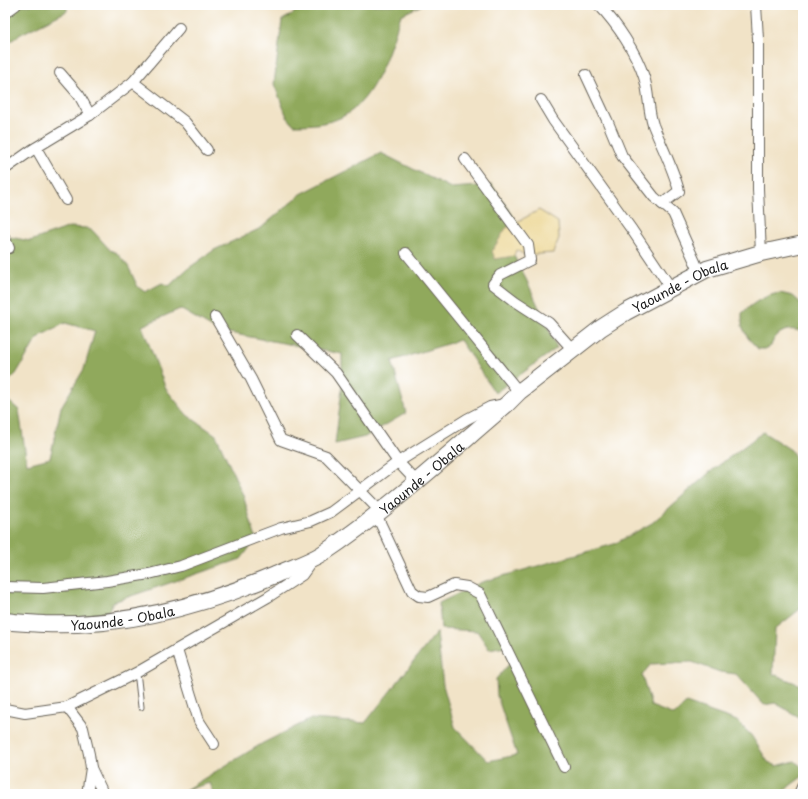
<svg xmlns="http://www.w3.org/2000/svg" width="808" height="799" font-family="'Playpen Sans',sans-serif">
<rect width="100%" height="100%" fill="#fff"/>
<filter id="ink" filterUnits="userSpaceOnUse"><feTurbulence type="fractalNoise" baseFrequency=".025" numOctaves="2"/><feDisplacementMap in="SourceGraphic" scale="8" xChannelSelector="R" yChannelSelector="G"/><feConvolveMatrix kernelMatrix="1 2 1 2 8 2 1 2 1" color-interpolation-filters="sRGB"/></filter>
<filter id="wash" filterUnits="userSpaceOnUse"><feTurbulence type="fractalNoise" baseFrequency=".012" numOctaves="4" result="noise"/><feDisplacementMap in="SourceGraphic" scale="16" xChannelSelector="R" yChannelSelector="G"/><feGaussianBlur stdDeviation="0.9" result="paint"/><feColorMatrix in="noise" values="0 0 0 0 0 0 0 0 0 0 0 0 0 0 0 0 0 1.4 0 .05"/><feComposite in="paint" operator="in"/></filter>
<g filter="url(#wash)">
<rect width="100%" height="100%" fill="#f1e3c7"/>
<!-- forest -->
<g fill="#90a95b" stroke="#56623c">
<path d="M5,5h62v6l-46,23 -16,11z"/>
<path d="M300,5h122l-21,10c-12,34 -24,84 -59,102 -14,7 -32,8 -48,8l-7,-8 -13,-33 8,-64 11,-6z"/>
<path d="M381,153l70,35 41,-3 25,37 -11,6 -11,31 19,-3 13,25 30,67 -62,45 -35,-53 -68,21 14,52 -41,24 -30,7 7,-56v-34l-124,-23 -38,-22 -38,17 24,63 21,26 29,20 27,60 13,44 -15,20 -128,43 -14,26 -94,-10v-220l14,12 8,54 23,-6 11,-51 23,-38 11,-38 -30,-8 -23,12 -7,7 -19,32 -11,11v-149l25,5 40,-14 16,1 7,3 17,19 7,3 11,13 10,21 7,5 17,-9 7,3 17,-16 28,-20 47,-22 40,-34z"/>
<path d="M780,293l13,3 10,9v30l-1,-3c-13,-6 -27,0 -31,14l-6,3h-7l-10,-11 -6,-12v-13c11,-10 23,-18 38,-20z"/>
<path d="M763,432l28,18 12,21v130l-4,9 -24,19 -2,45 30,12v42l-4,-11 -24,-14 -11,2 -28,-31 -16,-2 -28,-10 -41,2 -9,11 9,31 23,9 12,-12 51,18 14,14 17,27 9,4 18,-5 8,7v8l-20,15 1,3h-570l-4,-11 -25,7 78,-47 48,-24 54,4 72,-91 6,53 12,42 33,34 29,-6 -20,-59 -1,-17 14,-16 -5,-17 -16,3 -12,-18 -36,-2 -2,-26 43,-21 132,-38 38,-21 58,-51z"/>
</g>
<!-- sand -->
<path fill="#eeda9e" stroke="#857b5d" d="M539,210l19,12 1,16 -6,15 -28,2 -9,-5 -2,6 -19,3 -3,-8 14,-23z"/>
</g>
<g filter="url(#ink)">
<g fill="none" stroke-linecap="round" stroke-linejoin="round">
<defs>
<path id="service" d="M136,673l2,7 3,27"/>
<g id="minor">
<path d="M599,5c18,19 37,47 45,72 5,15 4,33 9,48 9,22 20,43 26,66l-17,13"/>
<path d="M756,5l2,34v150l3,64"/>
<path d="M5,13l11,-8"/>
<path d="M60,73l19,22 11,20"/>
<path d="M586,75l21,45 15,36 32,41 19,16 27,60"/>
<path d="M133,82l52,40 22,28"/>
<path d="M541,100l12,20 79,110 39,58"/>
<path d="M36,148l30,52"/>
<path d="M465,159l63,86 2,15 -30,15 -7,9 22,17 34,22 24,27"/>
<path d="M5,169l27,-19 58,-35 43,-33 46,-54"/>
<path d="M5,239l4,9"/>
<path d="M406,253l113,139"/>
<path d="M215,317l36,62 30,61 45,16 54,55"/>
<path d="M297,335l39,38 62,89 18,19"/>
<path d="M376,514l36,77 7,5 9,1 26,-12 13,2 13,7 84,173"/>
<path d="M5,587l38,1 64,-7 42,-7 32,-8 100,-38 30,-7 20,-9 67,-50 69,-43 23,-12 15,-3"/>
<path d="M177,650l22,71 15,23"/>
<path d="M67,707l16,21 6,26 2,14 -4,26"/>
<path d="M5,709l20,4 42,-6 69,-34 132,-76 34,-22 10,-14"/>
<path d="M91,768l10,21 1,5"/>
<path d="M799,794l4,-9"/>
</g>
<g id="trunk">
<path id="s1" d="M5,621c13,2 26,2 39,3 80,3 158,-18 231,-49 15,-7 33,-12 47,-21 66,-44 125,-99 185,-150l12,-12 82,-64 25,-16 81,-43 54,-16 42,-9"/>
</g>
</defs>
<!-- service casing -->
<use href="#service" stroke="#676258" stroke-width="7"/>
<!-- minor casing -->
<use href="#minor" stroke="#676258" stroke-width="12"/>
<!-- trunk casing -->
<use href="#trunk" stroke="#676258" stroke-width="18"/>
<!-- service -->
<use href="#service" stroke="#fff" stroke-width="5"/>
<!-- minor -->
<use href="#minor" stroke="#fff" stroke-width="10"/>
<!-- trunk -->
<use href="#trunk" stroke="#fff" stroke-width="16"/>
</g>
</g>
<g text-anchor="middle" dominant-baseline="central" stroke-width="3.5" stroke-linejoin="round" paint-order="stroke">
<!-- street labels -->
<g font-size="13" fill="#1c1c1c" stroke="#fff">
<text stroke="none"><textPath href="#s1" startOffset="778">Yaounde - Obala</textPath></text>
<text stroke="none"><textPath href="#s1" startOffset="454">Yaounde - Obala</textPath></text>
<text stroke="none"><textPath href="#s1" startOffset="118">Yaounde - Obala</textPath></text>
</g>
</g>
<!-- margin -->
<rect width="808" height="799" fill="none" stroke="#fff" stroke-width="20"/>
</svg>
